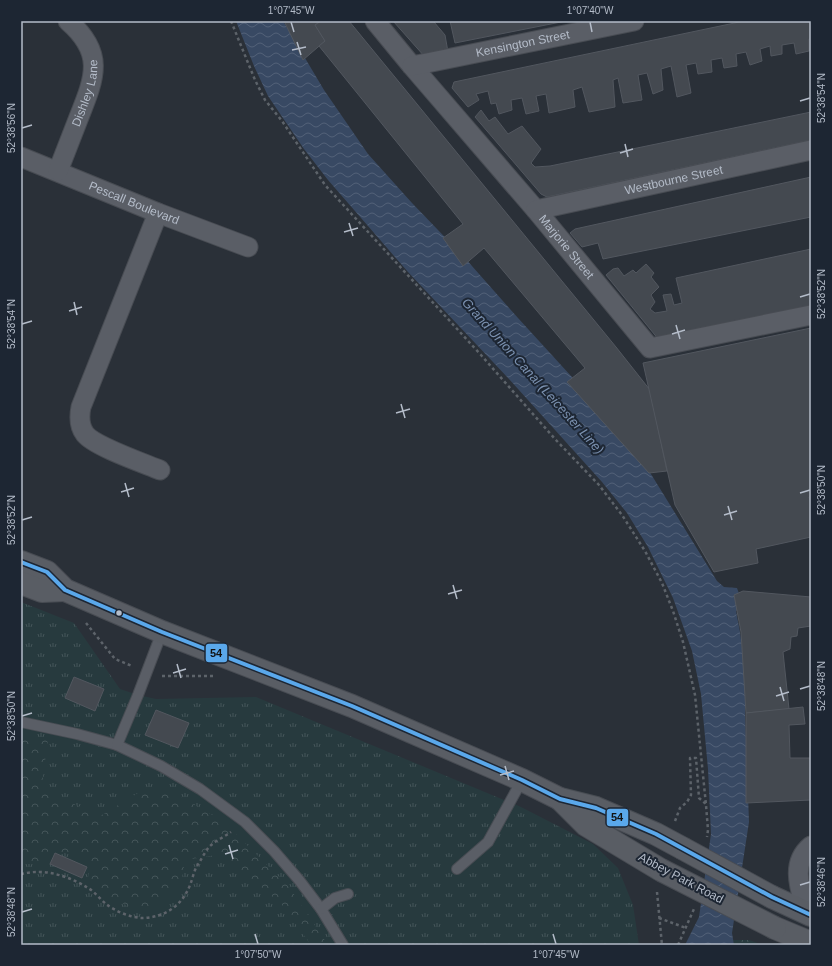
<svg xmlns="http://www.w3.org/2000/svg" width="832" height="966" font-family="Arial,sans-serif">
<defs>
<pattern id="grass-tufts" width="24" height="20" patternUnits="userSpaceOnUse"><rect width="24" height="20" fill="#273a3e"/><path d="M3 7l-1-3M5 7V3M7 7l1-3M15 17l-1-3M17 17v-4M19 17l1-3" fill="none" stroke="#445559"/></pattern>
<pattern id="forest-crowns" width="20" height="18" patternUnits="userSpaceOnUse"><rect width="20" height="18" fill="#273a3e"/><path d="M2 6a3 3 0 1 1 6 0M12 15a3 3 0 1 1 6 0" fill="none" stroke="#445559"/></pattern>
<pattern id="water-waves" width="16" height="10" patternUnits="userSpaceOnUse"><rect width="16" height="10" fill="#384963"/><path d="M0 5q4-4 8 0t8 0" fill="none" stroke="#526178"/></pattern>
</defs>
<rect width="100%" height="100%" fill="#2a3038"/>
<!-- grass -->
<path fill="url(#grass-tufts)" d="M21,602l53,21 46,66 18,6 18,4 100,-2 265,110 72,37 25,24 15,37 6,40h-618z"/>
<!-- forest -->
<g fill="url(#forest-crowns)">
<path d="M21,737l27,2 -7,53 61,23 36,-22 28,-4 57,32 66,66 39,58h-17l-28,-39 -60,-52 -38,6 -3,18 -12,19 -20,11 -24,-3 -22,-11 -16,-16 3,-16 -41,-14 -9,16h-20z"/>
<path d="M733,940h16l14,5h-29z"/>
</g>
<!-- water -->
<path fill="url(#water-waves)" d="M236,21h47l41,69 44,64 44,49 52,54 54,61 127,139 1,9 71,115 7,6 13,1 7,20 -8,3 4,21 5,40v42l4,108 -17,111 2,12h-49l14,-28 12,-83 -3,-65 -7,-75 -9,-43 -19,-53 -25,-51 -21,-34 -25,-31 -93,-103 -101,-107 -80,-92 -24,-31 -36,-53 -14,-30z"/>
<!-- building -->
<g fill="#444950" stroke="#52575f">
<path d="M284,21h37l-6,4 10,16 -22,19z"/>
<path d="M321,21h28l267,326 34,43 17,81 -18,2 -82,-91 18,-14 -101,-120 -21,18 -20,-28 20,-14 -144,-178 6,-5 -10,-16z"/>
<path d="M393,21h43l-2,1 11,13 3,17 -23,5z"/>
<path d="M450,21h116l-111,22z"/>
<path d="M744,21h67v18h-2v12l-13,3 -2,-11 -12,2v9l-11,2 -1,-10 -10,3 2,12 -12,4 -4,-13 -10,2 1,12 -13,2 -2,-10 -11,2 1,12 -14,2 -2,-11 -10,2 5,28 -14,4 -6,-31 -10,3 2,21 -10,4 -6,-21 -9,2 4,25 -19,3 -5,-25 -5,2 2,27 -26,5 -7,-25 -9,3 2,17 -26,6 -3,-19 -10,2 3,15 -13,3 -4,-16 -11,2 1,10 -13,4 -3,-11 -5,1 -3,-13 -12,3 3,6 -11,7 -16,-19 2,-6z"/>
<path d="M481,110l8,11 6,-4 13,17 14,-8 19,23 -10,14 4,4 15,-1 261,-54v28l-264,57 -6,-3 -66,-77z"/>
<path d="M811,177v40l-208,42 -5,-16 -16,4 -12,-14 5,-4z"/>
<path d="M811,249v58l-152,33 -53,-65 7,-6 5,-1 6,8 9,-6 3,3 10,-9 8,9 -3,4 8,10 -8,8 4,7 -5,7 5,4 12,-2 -4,-16 8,-1 3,11 8,-2 -6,-25z"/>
<path d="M811,328v169h-2l2,7v33l-55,12 2,14 -44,9 -39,-67 -32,-142z"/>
<path d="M743,591l68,6v29l-13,2 -1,8 -6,1 -1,12 -7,3 6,57 -43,4 -5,-81 -7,-37z"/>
<path d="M74,677l30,12 -9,22 -30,-13z"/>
<path d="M803,707l2,17 -16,1 1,33h21v42l-65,3v-90z"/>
<path d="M156,710l33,13 -11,25 -33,-13z"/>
<path d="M55,853l32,14 -5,11 -32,-14z"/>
</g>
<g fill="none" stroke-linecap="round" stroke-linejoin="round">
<defs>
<g id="service">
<path d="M21,722l56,12 40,11 44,21 39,23 45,33 29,29 25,29 22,29 22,36"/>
<path d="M117,745l21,-50 24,-63"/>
<path d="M457,869l31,-27 34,-62"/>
<path d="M321,909l14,-11 13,-4"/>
</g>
<g id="minor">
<path id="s1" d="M375,21l37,45 124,144 114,138 161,-33"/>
<path id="s2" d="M412,66l222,-45"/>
<path id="s3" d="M21,157l137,56 90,34"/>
<path id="s4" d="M58,171c7,-18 14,-36 21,-54 16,-40 26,-64 -11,-96"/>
<path id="s5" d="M536,210l275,-60"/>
<path d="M158,213l-77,194c-2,10 -2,19 4,27 9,12 58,29 75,36"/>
<path d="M807,914c-6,-23 -18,-50 4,-68"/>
</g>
<g id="secondary">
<path d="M21,562l26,10 18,18 97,42 190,74 170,74 38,19 36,9 60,26 26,14"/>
<path d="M21,583l21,8 23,-1"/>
<path d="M560,799l26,26 75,45"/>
<path d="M772,897l39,18"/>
<path d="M775,928l36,15"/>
</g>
</defs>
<!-- service casing -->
<use href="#service" stroke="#484c53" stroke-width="12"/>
<!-- minor casing -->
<use href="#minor" stroke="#484c53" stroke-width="21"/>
<!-- secondary casing -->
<use href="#secondary" stroke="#484c53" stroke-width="24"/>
<!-- path -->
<g stroke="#5d636a" stroke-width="2.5" stroke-dasharray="3 3" stroke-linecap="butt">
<path d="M231,21l24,59 10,20 17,21 43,64 156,170 74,84 44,46 23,30 23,36 17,32 11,28 10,31 12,53 11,110 2,25 -1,7"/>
<path d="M86,623l29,36 17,7"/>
<path d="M162,676h52"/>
<path d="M675,821l5,-13 7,-6 4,-7 -1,-37h6l3,40 7,6"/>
<path d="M21,874c5,-1 10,-2 15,-2 17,-1 38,7 52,16 7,4 12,11 18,16 9,7 25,14 37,14 22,-1 39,-12 47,-33 3,-7 4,-16 9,-22 3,-5 6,-11 10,-16 6,-6 15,-10 22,-15"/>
<path d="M657,892l5,53"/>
<path d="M659,918l27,10"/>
<path d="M678,945l16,-36"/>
</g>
<!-- service -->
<use href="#service" stroke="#5a5e66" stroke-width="10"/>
<!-- minor -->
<use href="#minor" stroke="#5a5e66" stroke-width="19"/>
<!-- secondary -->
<use href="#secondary" stroke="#595d64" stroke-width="22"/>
<defs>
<g id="secondary-bridge">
<path d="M682,848l90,49"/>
<path d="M661,870l114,58"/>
</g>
</defs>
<!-- secondary-bridge casing -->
<use href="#secondary-bridge" stroke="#484c53" stroke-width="24" stroke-linecap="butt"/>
<!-- secondary-bridge -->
<use href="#secondary-bridge" stroke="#595d64" stroke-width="22"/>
<defs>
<path id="bus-1" d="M21,562l26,10 18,18 97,42 190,74 170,74 38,19 36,9 60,26 116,63 39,18"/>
</defs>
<!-- bus-1 casing -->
<use href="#bus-1" stroke="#1d2633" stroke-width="7"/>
<!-- bus-1 -->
<use href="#bus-1" stroke="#5aa8eb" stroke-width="4"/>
</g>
<!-- ticks -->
<path fill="none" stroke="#b4bcc9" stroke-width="1.5" d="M291,22l3,10M590,22l2,10M297,42l4,13M292,50l14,-3M800,101l10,-3M22,128l10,-3M625,144l3,13M620,153l13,-4M349,223l4,13M344,232l14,-4M800,297l10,-3M74,302l3,13M69,311l13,-4M22,324l10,-3M676,325l4,14M672,334l13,-4M401,404l4,14M396,413l14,-4M125,483l4,14M121,492l13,-4M800,493l10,-3M728,506l4,14M724,515l13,-4M22,520l10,-3M453,585l4,14M448,594l14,-4M177,664l4,14M173,673l13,-4M780,687l4,14M800,689l10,-3M776,696l13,-4M22,716l10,-3M505,766l4,14M500,775l14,-4M229,845l4,14M225,854l13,-4M800,885l10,-3M22,912l10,-3M255,934l3,10M553,934l3,10"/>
<!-- markers -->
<circle fill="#b4bcc9" stroke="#1d2633" stroke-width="1.5" cx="119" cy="613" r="3.5"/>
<g text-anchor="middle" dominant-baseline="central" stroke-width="4" stroke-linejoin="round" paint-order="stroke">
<!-- street labels -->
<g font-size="12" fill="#b4bcc9" stroke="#1d2633">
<text stroke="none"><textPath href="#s2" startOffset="113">Kensington Street</textPath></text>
<text stroke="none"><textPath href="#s4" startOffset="83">Dishley Lane</textPath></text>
<text stroke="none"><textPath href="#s5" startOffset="141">Westbourne Street</textPath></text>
<text stroke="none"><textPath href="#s3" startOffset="122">Pescall Boulevard</textPath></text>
<text stroke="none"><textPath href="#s1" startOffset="296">Marjorie Street</textPath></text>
<text transform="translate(681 878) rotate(28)">Abbey Park Road</text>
</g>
<!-- water labels -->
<g font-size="13" font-style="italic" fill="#7c92b1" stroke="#1d2633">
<text transform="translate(533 376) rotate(48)">Grand Union Canal (Leicester Line)</text>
</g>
</g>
<g stroke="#1d2633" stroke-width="1.5">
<rect x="205" y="643" width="23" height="20" rx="4" fill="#5aa8eb"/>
<rect x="606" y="808" width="23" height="19" rx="4" fill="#5aa8eb"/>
</g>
<g font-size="11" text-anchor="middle" font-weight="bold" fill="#111">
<text x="216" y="657">54</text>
<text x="617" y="821">54</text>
</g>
<!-- border -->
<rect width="832" height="966" fill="none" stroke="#1d2633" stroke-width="44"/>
<rect x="22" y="22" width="788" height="922" fill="none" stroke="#b4bcc9" stroke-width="1.5"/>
<g font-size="10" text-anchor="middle" fill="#b4bcc9">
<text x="291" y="14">1°07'45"W</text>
<text x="590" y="14">1°07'40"W</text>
<text transform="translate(821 98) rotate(-90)" y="4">52°38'54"N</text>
<text transform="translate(11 128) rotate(-90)" y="4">52°38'56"N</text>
<text transform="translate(821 294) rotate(-90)" y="4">52°38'52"N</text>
<text transform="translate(11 324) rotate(-90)" y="4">52°38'54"N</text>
<text transform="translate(821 490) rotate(-90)" y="4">52°38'50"N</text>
<text transform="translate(11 520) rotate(-90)" y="4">52°38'52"N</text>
<text transform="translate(821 686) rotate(-90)" y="4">52°38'48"N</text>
<text transform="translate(11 716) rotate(-90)" y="4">52°38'50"N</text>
<text transform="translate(821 882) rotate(-90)" y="4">52°38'46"N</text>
<text transform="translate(11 912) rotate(-90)" y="4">52°38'48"N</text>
<text x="258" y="958">1°07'50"W</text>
<text x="556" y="958">1°07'45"W</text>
</g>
</svg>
